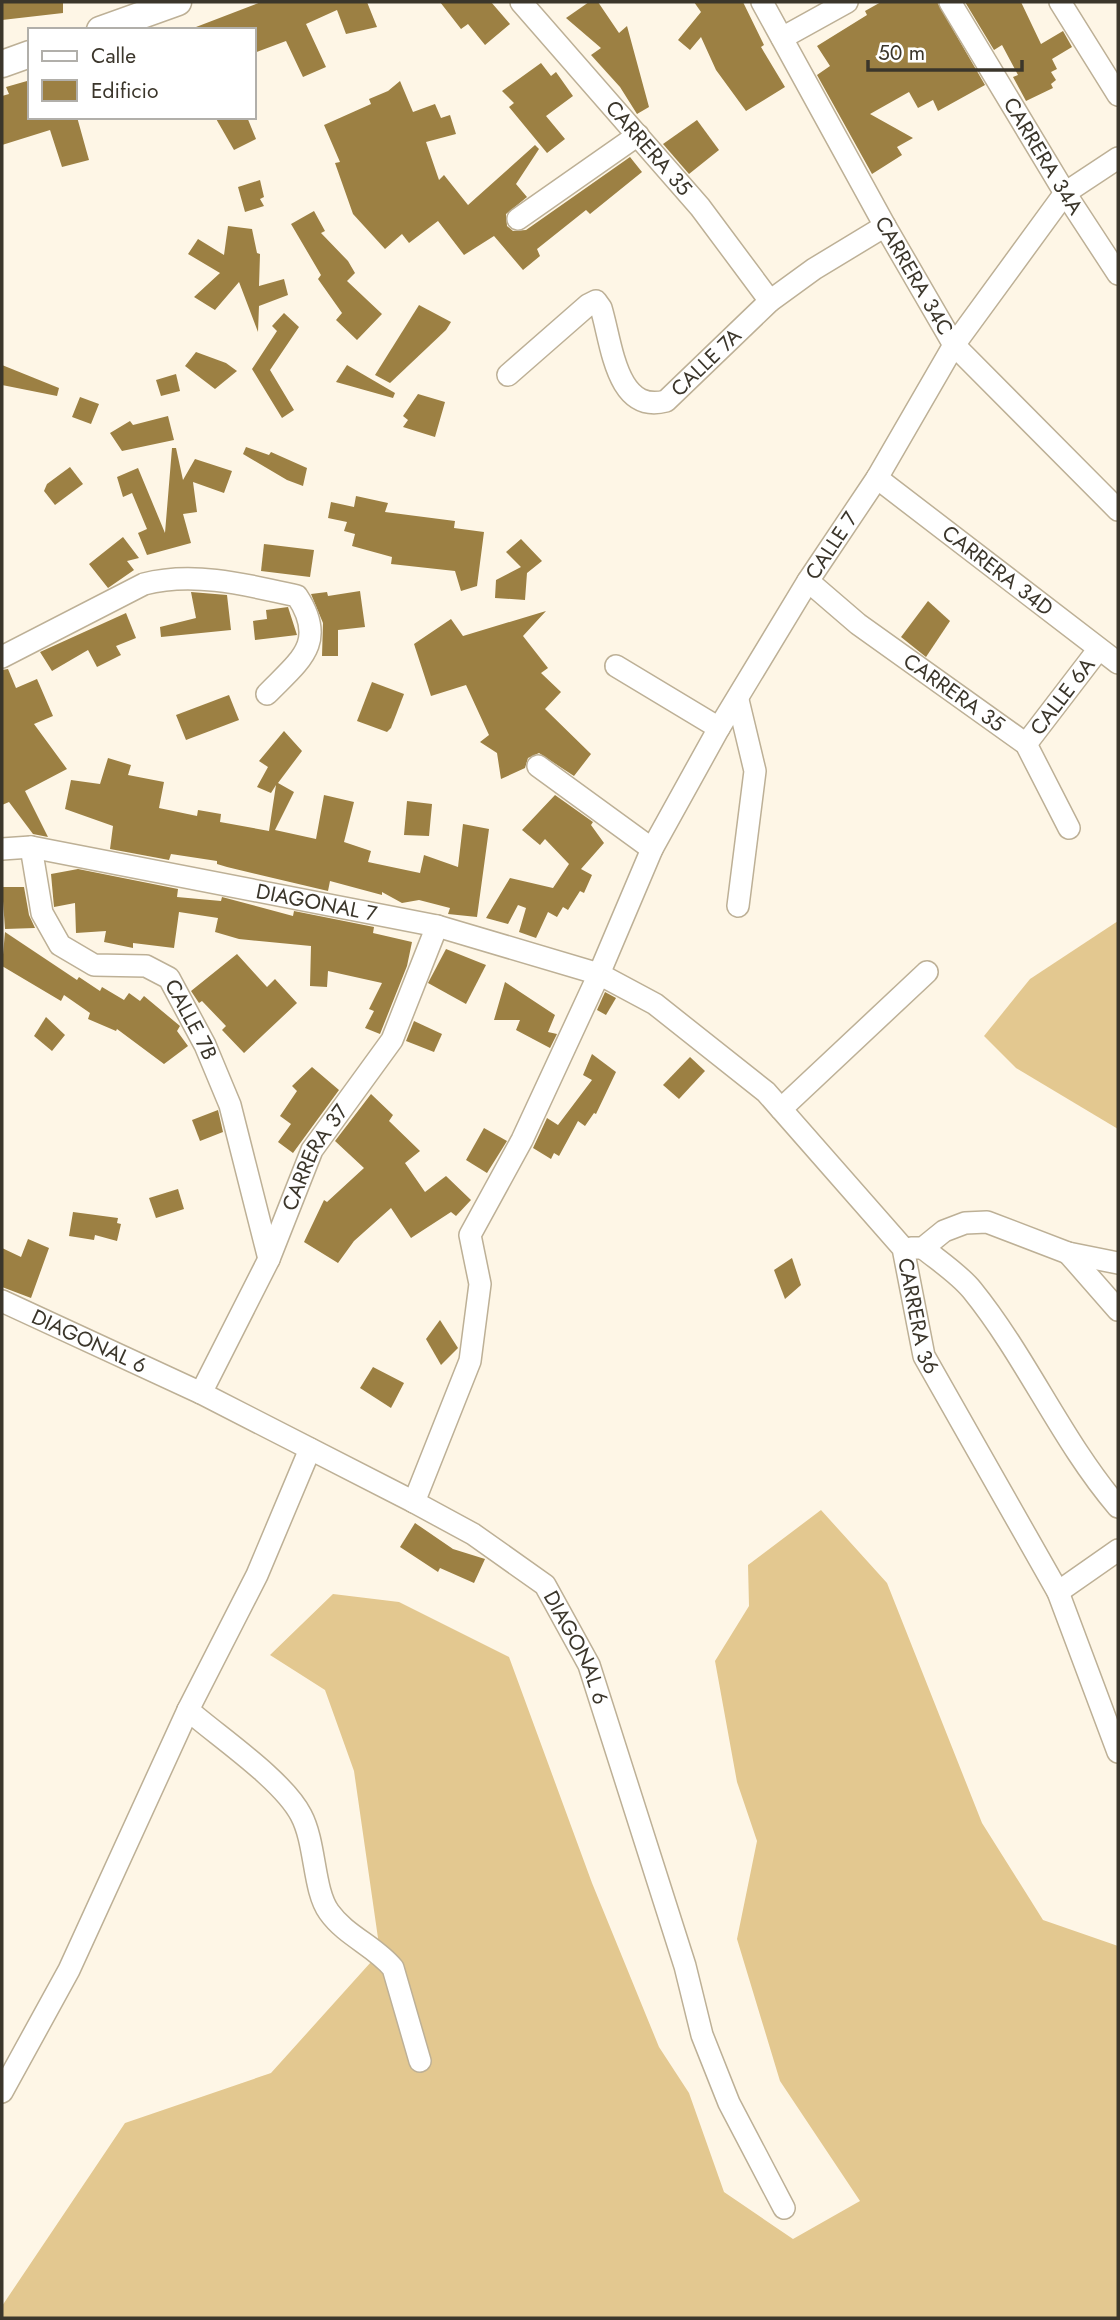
<svg xmlns="http://www.w3.org/2000/svg" width="1120" height="2320" font-family="Jost,sans-serif">
<rect width="100%" height="100%" fill="#fef6e6"/>
<!-- grass -->
<g fill="#e3c890">
<path d="M1118,921v208l-102,-61 -32,-32 46,-57z"/>
<path d="M821,1510l66,73 95,240 61,97 75,26v372h-1116v-12l123,-183 146,-50 109,-121 -26,-181 -29,-81 -55,-35 63,-61 66,8 110,55 83,226 67,164 30,46 35,99 69,47 67,-38 -80,-120 -43,-142 20,-98 -20,-59 -22,-121 34,-55 -1,-41z"/>
</g>
<!-- building -->
<g fill="#9c8043">
<path d="M2,2h61v11l-61,7z"/>
<path d="M261,2h106l10,25 -31,7 -9,-24 -31,14 20,43 -23,10 -17,-36 -32,12v-23h-58v-3z"/>
<path d="M440,2h51l19,22 -25,21 -17,-21 -7,5z"/>
<path d="M589,2h9l21,31 8,-7 22,81 -12,7 -17,-27 -29,-32 10,-7 -35,-30z"/>
<path d="M694,2h49l21,43 -3,2 24,40 -39,24 -30,-41 -15,-33 -11,13 -12,-10 23,-28z"/>
<path d="M881,2h56l48,83 -47,26 -5,-11 -15,8 -9,-16 -39,22 43,24 -16,9 5,8 -30,19 -55,-99 13,-9 -13,-20 50,-31 -2,-4z"/>
<path d="M965,2h56l20,42 22,-13 9,16 -20,12 5,10 -6,3 5,8 -5,4 2,4 -27,13 -13,-24 5,-2 -16,-30 -8,5z"/>
<path d="M541,63l10,13 5,-4 17,24 -27,20 19,23 -18,14 -38,-46 5,-4 -12,-12z"/>
<path d="M27,81l3,36h47l12,43 -27,7 -12,-37 -48,15v-49l7,-2 -3,-7z"/>
<path d="M400,81l13,31 22,-8 6,14 9,-3 6,19 -30,8 13,38 5,-5 24,30 67,-60 4,4 -23,35 11,13 -21,17 1,12 6,5 13,-1 104,-73 12,15 -52,42 -4,-4 -49,39 3,7 -17,14 -29,-34 -30,19 -26,-34 -29,22 -7,-9 -17,15 -32,-35 -18,-51 5,-1 -16,-37 47,-21 -2,-5 19,-8z"/>
<path d="M215,117h32l9,22 -22,11z"/>
<path d="M697,120l22,30 -30,24 -26,-30z"/>
<path d="M260,180l4,17 -4,2 4,7 -19,6 -7,-25z"/>
<path d="M314,211l11,20 -4,2 27,28 7,12 -8,8 35,33 -25,26 -21,-20 6,-7 -24,-34 3,-4 -30,-51z"/>
<path d="M228,226l24,3 5,24 3,1 -1,32 25,-7 4,16 -29,11 -1,26 -19,-50 -24,28 -21,-13 26,-24 -32,-19 10,-15 26,16z"/>
<path d="M419,305l32,17 -5,8 -56,53 -15,-8z"/>
<path d="M284,313l15,14 -29,43 24,40 -12,8 -30,-49 25,-38 -5,-5z"/>
<path d="M196,352l30,11 11,8 -22,18 -30,-23z"/>
<path d="M2,365l57,23 -2,8 -55,-11z"/>
<path d="M347,365l48,28 -2,5 -57,-16z"/>
<path d="M176,374l4,17 -19,5 -5,-16z"/>
<path d="M418,394l27,8 -10,35 -32,-10 5,-7 -5,-4z"/>
<path d="M80,397l19,7 -8,20 -19,-7z"/>
<path d="M168,416l6,24 -52,11 -12,-18 20,-12 3,4z"/>
<path d="M246,447l23,8 2,-3 36,16 -4,18 -16,-6 -44,-26z"/>
<path d="M172,448h4l7,32 12,-21 37,12 -8,22 -31,-11 4,30 -14,2 8,29 -44,12 -9,-22 9,-4 -15,-36 -9,4 -6,-20 21,-9 27,65z"/>
<path d="M70,467l13,17 -28,21 -11,-14 3,-7z"/>
<path d="M356,496l32,7 -3,9 70,9 -1,7 30,4 -7,54 -16,5 -6,-20 -64,-7 1,-7 -40,-11 3,-12 -11,-3 3,-9 -19,-4 3,-16 23,5z"/>
<path d="M123,537l16,21 -12,3 7,9 -26,18 -19,-24z"/>
<path d="M521,539l21,22 -15,12 -2,27 -30,-2 1,-18 25,-13 -15,-15z"/>
<path d="M264,544l50,6 -4,27 -49,-6z"/>
<path d="M360,591l5,36 -27,3v26h-16l1,-33 -12,-29 16,-2 1,4z"/>
<path d="M191,592l36,3 4,35 -70,7 -1,-10 36,-9z"/>
<path d="M928,601l22,20 -24,36 -25,-20z"/>
<path d="M288,607l9,28 -42,5 -2,-19 14,-2 -1,-9z"/>
<path d="M546,611l-23,25 25,32 -7,5 20,19 -16,17 46,45 -17,22 -35,-23 -11,5 -3,10 -24,11 -4,-26 -17,-11 9,-7 -23,-50 -35,11 -17,-52 37,-25 12,17z"/>
<path d="M126,613l10,25 -20,8 5,9 -24,12 -9,-17 -36,21 -12,-19z"/>
<path d="M8,669l8,19 21,-9 16,37 -19,8 33,45 -42,22 23,46 -15,-3 -24,-32 -7,3v-135z"/>
<path d="M372,682l32,12 -13,34 -4,4 -30,-11z"/>
<path d="M229,695l10,25 -53,20 -10,-25z"/>
<path d="M284,731l18,20 -24,32 16,9 -19,38 41,9 8,-44 30,7 -10,40 27,9 -3,11 52,11 4,-18 34,12 5,-43 26,5 -12,88 -29,-3 2,-6 -31,-8 -17,3 -20,-11v3l-52,-14 -2,10 -101,-24 -10,-3v-3l-46,-7 -2,6 -59,-11 3,-23 -48,-17 6,-29 29,4 8,-26 23,7 -3,10 36,7 -5,26 38,8 1,-6 23,4 -1,8 49,9 7,-46 -5,8 -14,-6 11,-20 -9,-6z"/>
<path d="M555,795l38,27 -2,3 13,18 -23,26 11,6 -8,18 -4,-2 -12,19 -5,-3 -6,10 -9,-5 -12,26 -17,-6 7,-24 -8,-3 -10,19 -22,-6 24,-40 43,10 16,-24 -24,-25 -5,6 -18,-15z"/>
<path d="M407,801l25,3 -3,32 -25,-1z"/>
<path d="M78,869l100,20 -1,8 44,4 1,-4 71,19 1,-5 80,16 -1,6 39,9 -5,24 -27,68 -15,-6 9,-17 -5,-2 13,-26 -54,-12 -1,16 -17,-1 1,-40 -72,-7 -24,-7 3,-14 -39,-6 -5,36 -41,-5v5l-29,-6 2,-11 -30,2 -1,-30 -21,4 -3,-33z"/>
<path d="M2,887h22l5,28 6,13 -30,1z"/>
<path d="M5,932l72,48 2,-3 21,14 2,-4 22,13 5,-7 11,8 4,-5 36,30 -3,5 11,15 -24,18 -47,-35 -1,2 -28,-12 2,-6 -26,-18 -3,6 -59,-35z"/>
<path d="M446,949l40,16 -20,39 -38,-21z"/>
<path d="M237,954l30,33 8,-8 22,24 -53,50 -22,-23 4,-4 -24,-25 -3,2 -8,-12z"/>
<path d="M505,982l50,33 -7,17 9,2 -7,14 -34,-18 4,-10h-26z"/>
<path d="M605,992l11,6 -10,17 -9,-5z"/>
<path d="M46,1017l19,18 -13,16 -18,-15z"/>
<path d="M414,1021l28,13 -8,18 -28,-11z"/>
<path d="M592,1054l24,18 -20,42 -2,-1 -9,13 -7,-5 -19,35 -5,-3 -3,6 -18,-11 14,-30 11,7 34,-45 -9,-5z"/>
<path d="M690,1057l15,14 -26,28 -16,-14z"/>
<path d="M312,1067l27,23 -46,63 -15,-11 13,-18 -11,-8 17,-25 -5,-5z"/>
<path d="M371,1094l22,21 -4,6 31,30 -15,12 20,29 21,-16 25,24 -15,16 -5,-4 -40,26 -20,-30 -37,33 -16,22 -34,-21 20,-42 3,2 37,-34 -29,-27z"/>
<path d="M218,1110l5,22 -23,9 -8,-21z"/>
<path d="M484,1128l23,13 -20,32 -21,-13z"/>
<path d="M178,1189l6,20 -28,9 -7,-20z"/>
<path d="M73,1212l45,6 -1,5 4,1 -4,17 -22,-6 -1,5 -25,-4z"/>
<path d="M28,1239l21,9 -18,50 -29,-11v-39l19,9z"/>
<path d="M792,1258l9,27 -16,14 -11,-29z"/>
<path d="M440,1320l18,28 -17,17 -15,-26z"/>
<path d="M373,1367l31,16 -13,25 -31,-20z"/>
<path d="M415,1523l38,26 32,10 -11,24 -34,-15 -2,4 -38,-25z"/>
</g>
<g fill="none" stroke-linecap="round" stroke-linejoin="round">
<defs>
<g id="minor">
<path id="s1" d="M521,2l179,205 70,94"/>
<path id="s2" d="M762,2l123,224 69,119 164,165"/>
<path id="s3" d="M950,2l115,191 53,81"/>
<path d="M1060,2l58,93"/>
<path d="M782,38l65,-36"/>
<path d="M518,219l120,-84"/>
<path id="s4" d="M508,375l80,-70 8,-4 5,7c11,36 15,106 65,93l104,-100 44,-32 71,-43"/>
<path id="s5" d="M877,478l241,185"/>
<path id="s6" d="M808,581l50,43 168,120 43,84"/>
<path d="M2,657l142,-73c50,-13 104,1 153,12 31,47 2,65 -30,98"/>
<path d="M616,666l103,62"/>
<path d="M738,700l17,71 -17,135"/>
<path id="s7" d="M1026,744l72,-94"/>
<path d="M538,766l114,83"/>
<path id="s8" d="M31,847l11,66 18,32 34,20 52,1 23,12 36,67 25,60 39,154"/>
<path id="s9" d="M2,849l29,-2 406,79 162,48 56,30 111,88 137,156 21,108 134,236 60,160"/>
<path d="M781,1109l146,-137"/>
<path d="M911,1248h12l21,-17 21,-8 22,-1 81,31 50,10"/>
<path d="M923,1248c16,13 36,26 49,42 55,68 89,150 146,217"/>
<path d="M1068,1253l50,57"/>
<path id="s10" d="M2,1301l199,92 213,109 59,32 72,51 44,80 96,301 17,69 27,68 55,105"/>
<path id="s11" d="M201,1393l68,-134 43,-109 80,-110 45,-114"/>
<path id="s12" d="M414,1502l56,-141 10,-77 -10,-49 52,-95 77,-166 53,-125 67,-121 89,-147 69,-103 77,-133 111,-152 53,-35"/>
<path d="M1058,1592l60,-42"/>
<path d="M188,1710c31,27 95,70 113,105 15,28 12,75 28,97 17,24 46,34 64,56l27,93"/>
<path d="M2,2092l67,-122 119,-260 69,-135 53,-126"/>
</g>
<g id="tertiary">
<path d="M100,30l78,-28"/>
<path d="M2,64l28,-10"/>
</g>
</defs>
<!-- minor casing -->
<use href="#minor" stroke="#bdb096" stroke-width="24"/>
<!-- tertiary casing -->
<use href="#tertiary" stroke="#bdb096" stroke-width="29"/>
<!-- minor -->
<use href="#minor" stroke="#fff" stroke-width="21"/>
<!-- tertiary -->
<use href="#tertiary" stroke="#fff" stroke-width="26"/>
</g>
<g text-anchor="middle" dominant-baseline="central" stroke-width="5" stroke-linejoin="round" paint-order="stroke">
<!-- street labels -->
<g font-size="21" fill="#3b362b" stroke="#fff">
<text stroke="none"><textPath href="#s1" startOffset="194">CARRERA 35</textPath></text>
<text stroke="none"><textPath href="#s3" startOffset="180">CARRERA 34A</textPath></text>
<text stroke="none"><textPath href="#s2" startOffset="313">CARRERA 34C</textPath></text>
<text stroke="none"><textPath href="#s4" startOffset="308">CALLE 7A</textPath></text>
<text stroke="none"><textPath href="#s12" startOffset="1059">CALLE 7</textPath></text>
<text stroke="none"><textPath href="#s5" startOffset="152">CARRERA 34D</textPath></text>
<text stroke="none"><textPath href="#s6" startOffset="184">CARRERA 35</textPath></text>
<text stroke="none"><textPath href="#s7" startOffset="60">CALLE 6A</textPath></text>
<text stroke="none"><textPath href="#s9" startOffset="320">DIAGONAL 7</textPath></text>
<text stroke="none"><textPath href="#s8" startOffset="268">CALLE 7B</textPath></text>
<text stroke="none"><textPath href="#s11" startOffset="262">CARRERA 37</textPath></text>
<text stroke="none"><textPath href="#s9" startOffset="1094">CARRERA 36</textPath></text>
<text stroke="none"><textPath href="#s10" startOffset="96">DIAGONAL 6</textPath></text>
<text stroke="none"><textPath href="#s10" startOffset="684">DIAGONAL 6</textPath></text>
</g>
</g>
<!-- border -->
<rect width="1120" height="2320" fill="none" stroke="#3b362b" stroke-width="7"/>
<!-- legend -->
<rect x="28" y="28" width="228" height="91" fill="#ffffff" stroke="#b1afaa" stroke-width="2"/>
<rect x="42" y="51" width="35" height="10" fill="#ffffff" stroke="#b1afaa" stroke-width="2"/>
<text x="91" y="63" font-size="21" fill="#3b362b">Calle</text>
<rect x="42" y="80" width="35" height="21" fill="#9c8043" stroke="#b1afaa" stroke-width="2"/>
<text x="91" y="98" font-size="21" fill="#3b362b">Edificio</text>
<!-- scale -->
<path d="M868 60v10h154v-10" fill="none" stroke="#3b362b" stroke-width="3.5"/>
<text x="878" y="60" font-size="21" fill="#3b362b" stroke="#ffffff" stroke-width="5" paint-order="stroke">50 m</text>
</svg>
